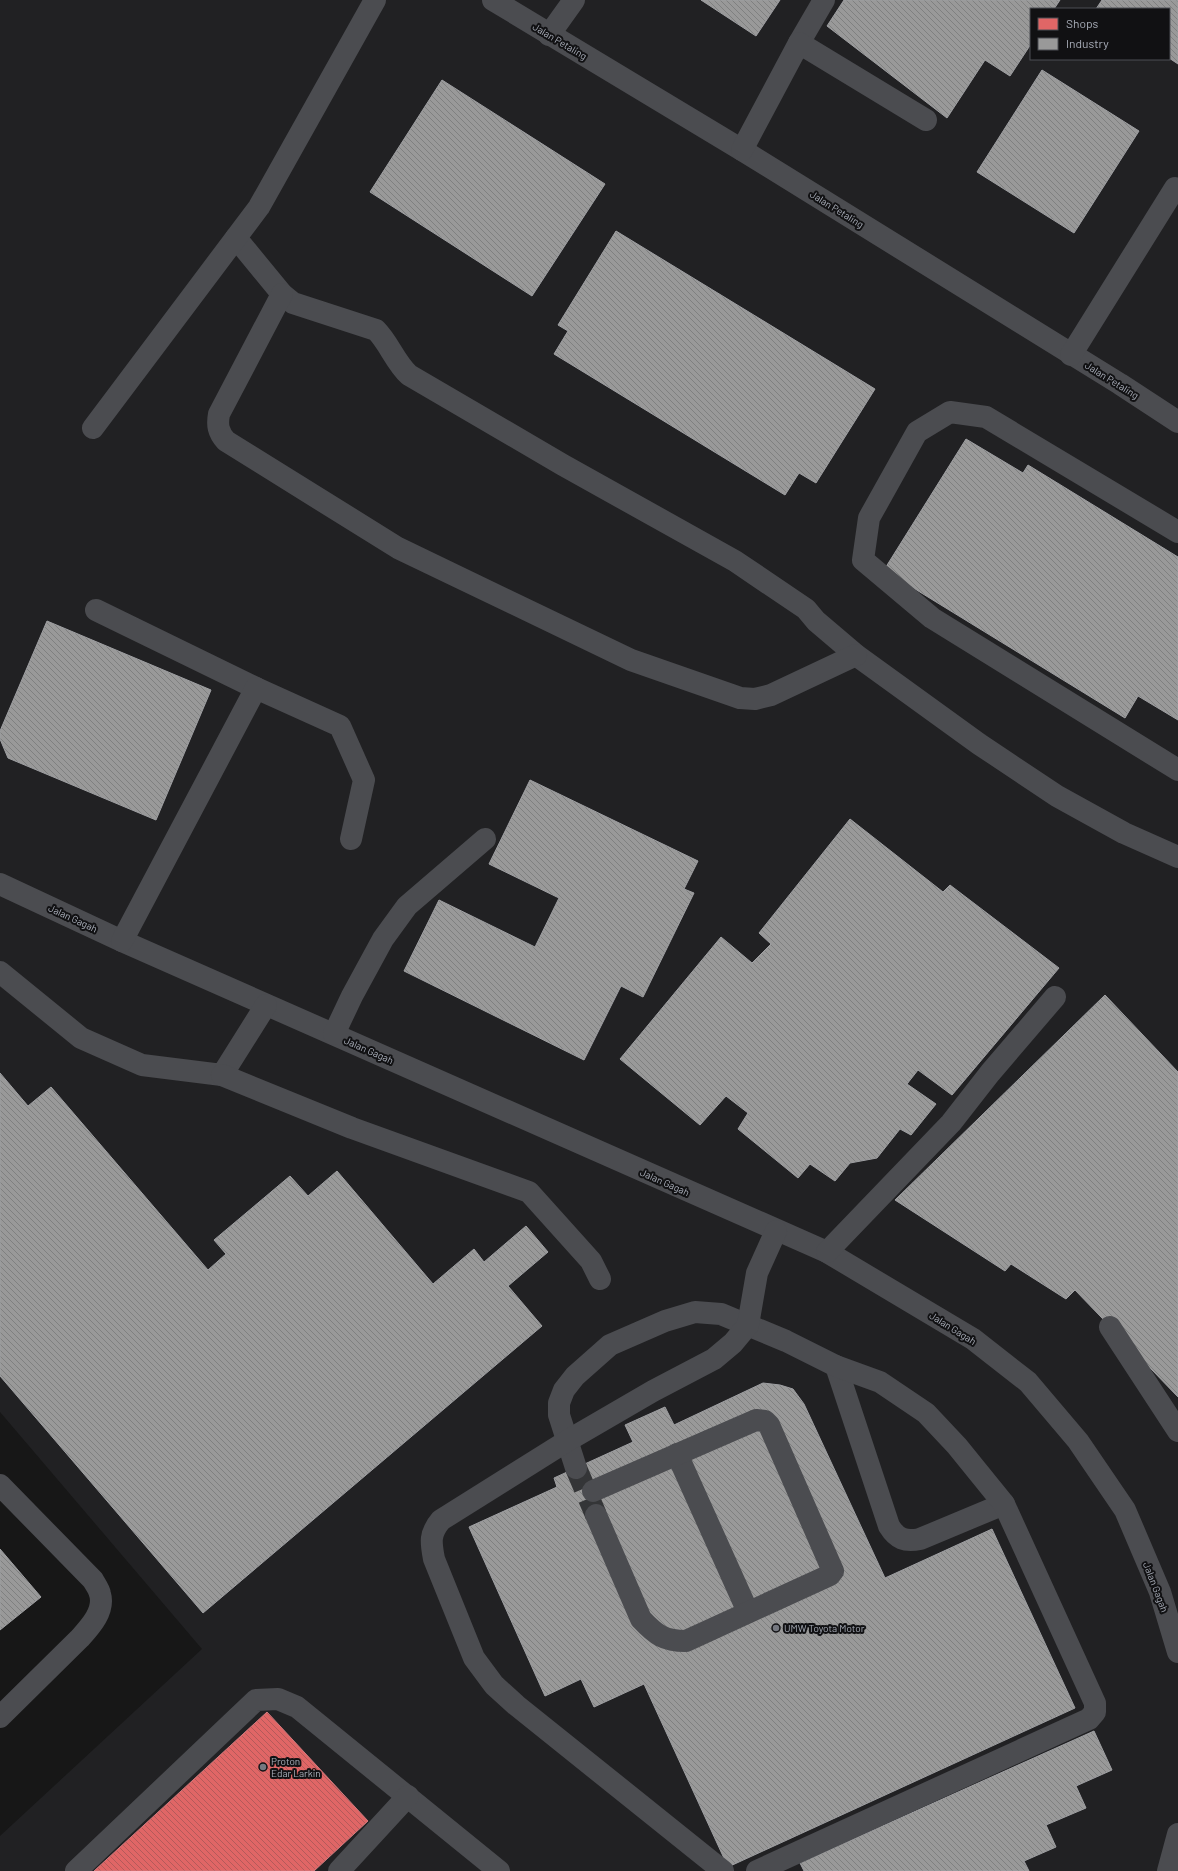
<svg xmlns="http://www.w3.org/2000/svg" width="1178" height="1871" font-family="Barlow,sans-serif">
<defs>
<pattern id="shops-back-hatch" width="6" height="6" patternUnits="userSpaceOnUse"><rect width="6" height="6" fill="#e06666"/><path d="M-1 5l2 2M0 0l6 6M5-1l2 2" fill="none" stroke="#b45a5a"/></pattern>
<pattern id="industry-back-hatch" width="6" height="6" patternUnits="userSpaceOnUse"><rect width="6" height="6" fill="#999"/><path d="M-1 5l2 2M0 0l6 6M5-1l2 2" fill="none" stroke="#7f8080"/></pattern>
</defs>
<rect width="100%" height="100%" fill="#171717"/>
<!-- built -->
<path fill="#212123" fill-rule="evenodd" d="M0,0h1178v1871h-1178v-35l202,-187 -202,-237zM1031,9h138v50h-138z"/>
<!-- shops -->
<path fill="url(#shops-back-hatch)" stroke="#cf7b7f" d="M267,1712l101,109 -54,50h-220z"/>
<!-- industry -->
<g fill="url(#industry-back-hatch)" stroke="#9e9fa2">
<path d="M701,0h79l-24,36z"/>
<path d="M844,0h216l-6,9h-23v35l-21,32 -25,-16 -38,58 -120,-92z"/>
<path d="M1102,0h76v64l-9,-6v-49h-73z"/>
<path d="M1042,70l97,61 -65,102 -97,-61z"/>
<path d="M442,80l163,104 -73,112 -162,-104z"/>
<path d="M616,231l259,158 -59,94 -17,-10 -14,22 -231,-141 14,-23 -10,-6z"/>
<path d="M966,439l57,34 5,-8 150,92v163l-40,-24 -13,22 -241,-148z"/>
<path d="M47,621l164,69 -55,130 -148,-62 -8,-19v-8z"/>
<path d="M530,780l168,81 -14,28 10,4 -51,104 -22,-11 -37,74 -180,-89 35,-71 96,47 24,-49 -70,-34z"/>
<path d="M850,819l93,73 7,-7 109,83 -107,127 -34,-25 -11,14 29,20 -25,31 -11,-6 -23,29 -27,5 -15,18 -25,-17 -12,14 -60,-49 10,-16 -22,-17 -26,29 -80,-66 101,-122 31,26 19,-19 -12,-11z"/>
<path d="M1105,995l73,77v325l-103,-107 -9,9 -55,-35 -6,7 -110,-71z"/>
<path d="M0,1073l28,33 23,-19 157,183 18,-16 -12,-14 76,-64 18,20 29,-25 96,113 41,-35 10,13 42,-36 22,26 -40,34 34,40 -339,287 -203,-237z"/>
<path d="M763,1383l17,2 13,4 11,15 81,174 107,-49 83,179 -347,159 -84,-183 -50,23 -13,-28 -36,17 -76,-169 88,-40 -3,-9 79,-36 -8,-17 40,-18 9,18z"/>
<path d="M0,1549l41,48 -41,33z"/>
<path d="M1094,1731l18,39 -36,16 10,22 -40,17 10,22 -32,14 5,10h-225l-4,-8z"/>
</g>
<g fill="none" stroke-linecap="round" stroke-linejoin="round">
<!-- minor-tunnel -->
<path stroke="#343537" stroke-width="22" stroke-dasharray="22 11" stroke-linecap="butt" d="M576,1468l20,47"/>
<!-- minor -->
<g stroke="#4b4c50" stroke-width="22">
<path d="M493,0l249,150 378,234 58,38"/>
<path d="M549,35l25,-35"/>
<path d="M799,43l25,-43"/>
<path d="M742,150l57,-107 127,77"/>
<path d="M236,238l46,56 11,9 83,27c13,13 19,32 33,45l154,90 172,96 71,48 10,12 40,34 123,89 78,52 67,37 54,24"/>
<path d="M282,294l-63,120c-2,11 -1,18 7,27l172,107 233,112 109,38 15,1 16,-4 85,-40"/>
<path d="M1071,355l104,-167"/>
<path d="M93,428l166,-221 116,-207"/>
<path d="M1178,532l-192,-115 -36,-5 -33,20 -48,86 -6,42 69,58 246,152"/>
<path d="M96,610l160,78"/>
<path d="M0,884l122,57 705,311 146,87 55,43 50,59 47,69 35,82 18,60"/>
<path d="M122,941l134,-253 84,38 24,54 -13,59"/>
<path d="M0,972l81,66 61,27 80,10 44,-70"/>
<path d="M334,1034l18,-38 31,-57 24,-33 78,-67"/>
<path d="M222,1075l130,53 177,64 62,69 9,18"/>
<path d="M827,1252l124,-129 39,-50 65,-76"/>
<path d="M1110,1327l68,104"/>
<path d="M836,1366l53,160c8,13 16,16 31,13l84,-35"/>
<path d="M677,1454l71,158"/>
<path d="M576,1468l-17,-53v-12l5,-13 11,-14 35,-31 55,-24 30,-9 26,2 65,27 50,25 44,16 46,31 31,33 47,58 91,199v9l-6,7 -332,152"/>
<path d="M0,1485l93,95c2,4 6,9 7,14 5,17 -10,33 -20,44l-80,79"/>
<path d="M593,1491l163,-71 9,1 4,4 64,146 -3,4 -144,66c-22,0 -30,-6 -45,-22l-45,-104"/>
<path d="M76,1871l180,-171 22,-1 19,8 202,164"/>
<path d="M339,1871l69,-75"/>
<path d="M723,1871l-207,-166 -22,-20 -20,-27 -40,-99c-3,-16 -5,-25 7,-39l126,-79 86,-50 61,-32 19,-16 15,-18 9,-52 19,-42"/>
<path d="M1168,1871l10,-37"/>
</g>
</g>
<!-- markers -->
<g fill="#757880" stroke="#111113" stroke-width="1.5">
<circle cx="776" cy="1628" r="4"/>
<circle cx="263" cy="1767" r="4"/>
</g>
<g text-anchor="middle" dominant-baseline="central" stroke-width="4" stroke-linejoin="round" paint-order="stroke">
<!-- street labels -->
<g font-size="10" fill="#a8adb8" stroke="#111113">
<text transform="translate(560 41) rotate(31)">Jalan Petaling</text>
<text transform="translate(837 209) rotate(32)">Jalan Petaling</text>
<text transform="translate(1112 380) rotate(32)">Jalan Petaling</text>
<text transform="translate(73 918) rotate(25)">Jalan Gagah</text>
<text transform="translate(369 1050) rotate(24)">Jalan Gagah</text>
<text transform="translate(665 1182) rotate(24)">Jalan Gagah</text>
<text transform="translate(953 1328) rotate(32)">Jalan Gagah</text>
<text transform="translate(1156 1587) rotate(69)">Jalan Gagah</text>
</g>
<!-- poi labels -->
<g font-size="10" fill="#a8adb8" stroke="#111113" text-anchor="start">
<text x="784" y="1628">UMW Toyota Motor</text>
<text x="271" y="1761">Proton<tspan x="271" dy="12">Edar Larkin</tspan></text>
</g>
</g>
<!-- legend -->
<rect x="1030" y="8" width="140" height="52" fill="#111113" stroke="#4d4f55"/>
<rect x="1038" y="18" width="20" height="12" fill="#e06666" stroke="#4d4f55"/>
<text x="1066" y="28" font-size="12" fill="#a8adb8">Shops</text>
<rect x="1038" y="38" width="20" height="12" fill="#999999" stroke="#4d4f55"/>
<text x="1066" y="48" font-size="12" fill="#a8adb8">Industry</text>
</svg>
